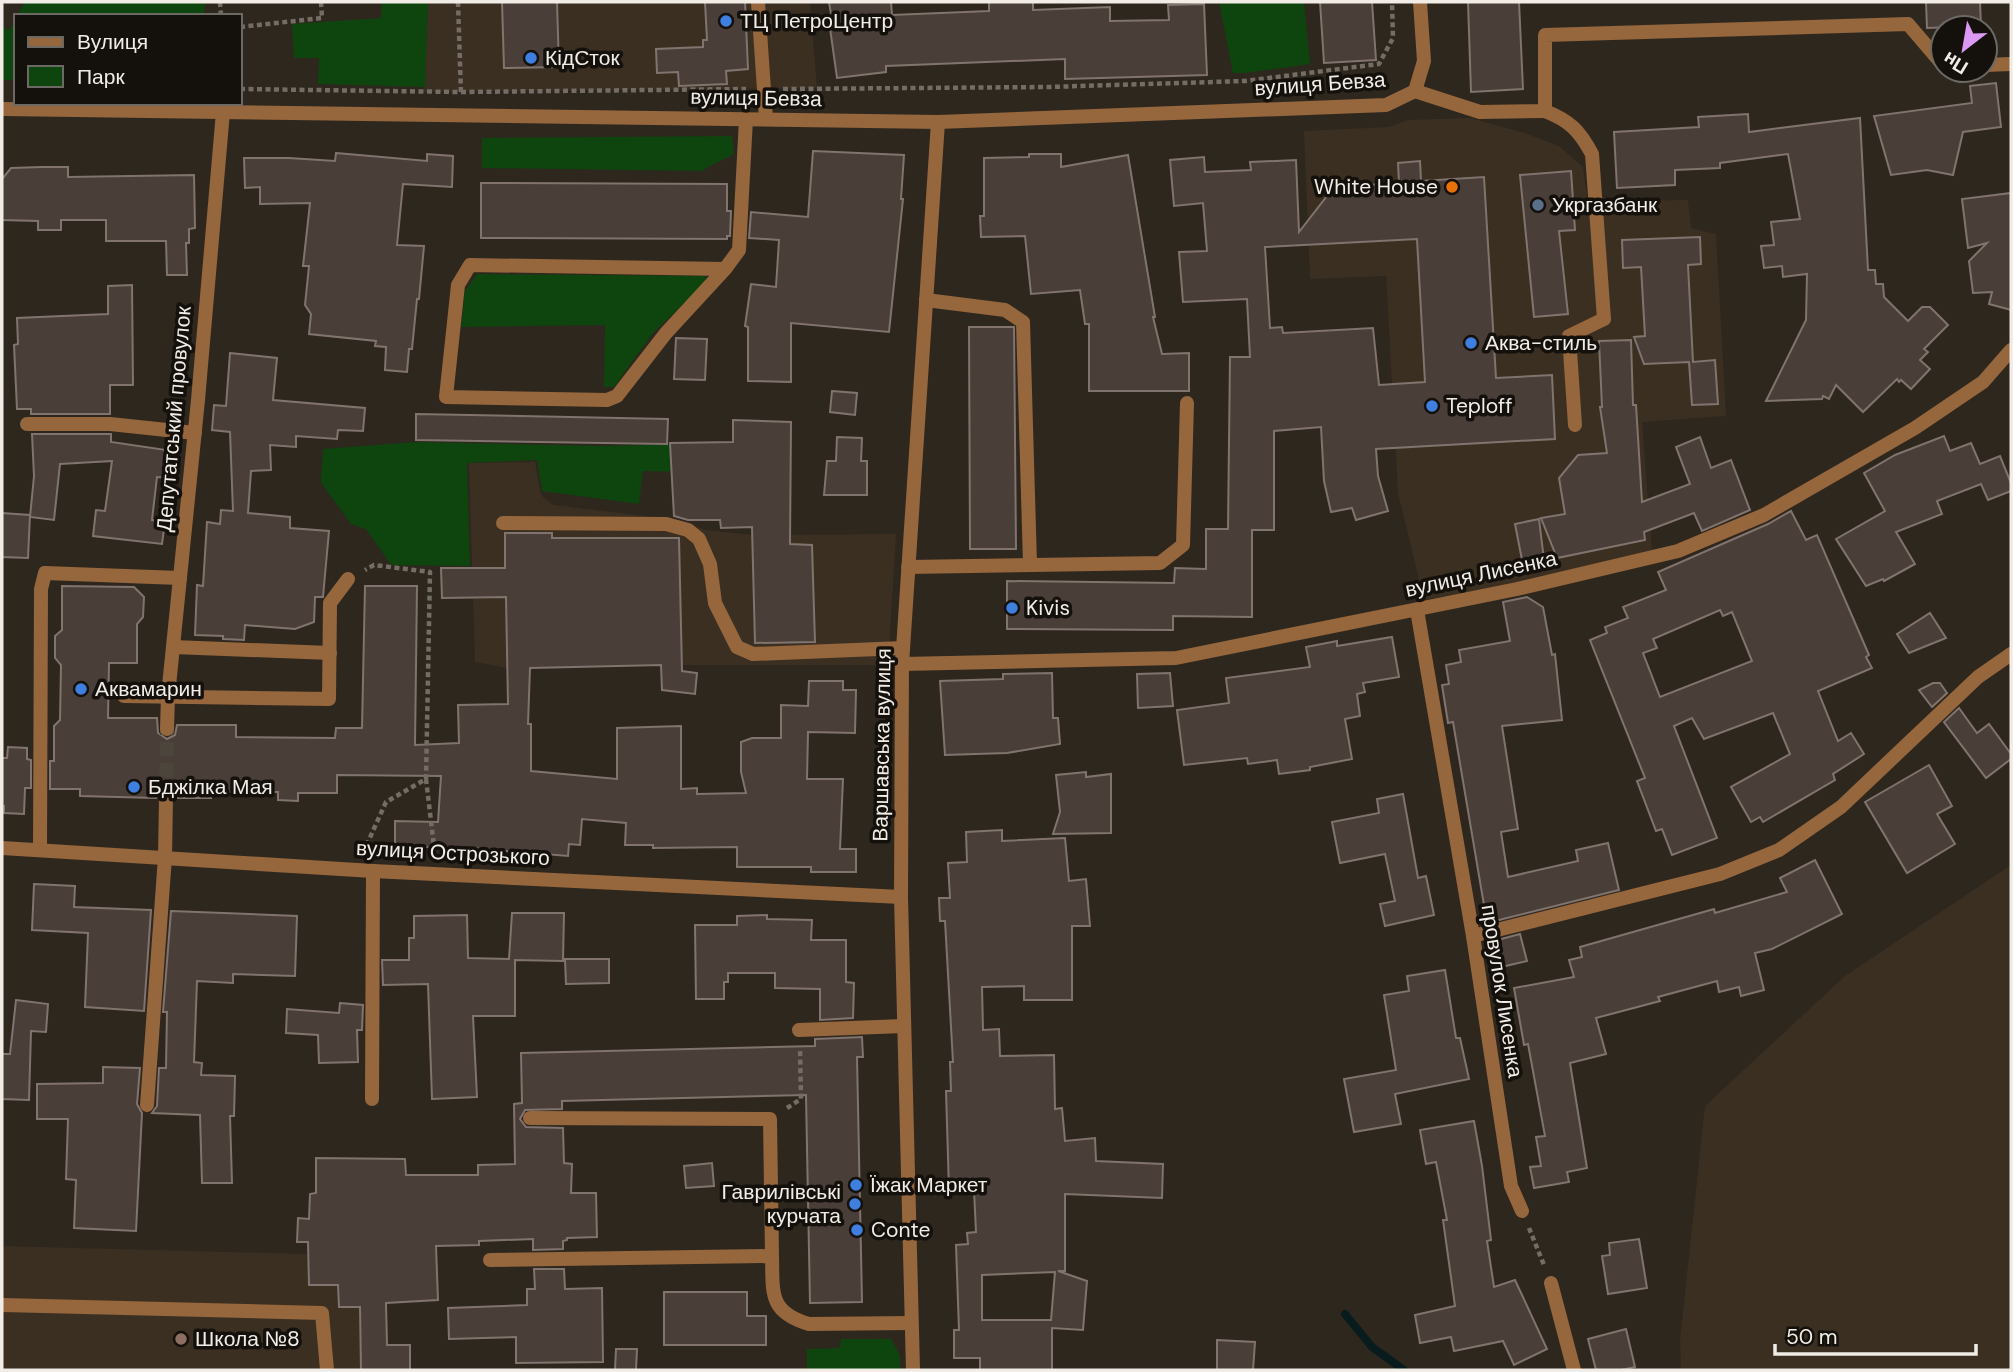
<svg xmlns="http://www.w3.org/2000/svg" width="2013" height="1372" font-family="'DM Sans',sans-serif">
<rect width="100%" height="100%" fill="#2e271e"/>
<!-- built -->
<g fill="#3b2f21">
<path d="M428,2h382l7,86 -393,4z"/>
<path d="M1470,118l55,15 34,13 24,21 5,34 100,-1 3,28 25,6 10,182 -84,6 10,129 -141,33 -87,16 -26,-107 -12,-217 -76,3 -6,-148 85,-4 19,-7z"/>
<path d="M535,462l5,29 3,6 10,8 125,15 28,10 46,5 144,-1 -8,131h-206l-174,3 -33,-6 -6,-199z"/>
<path d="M2011,865v505h-330l-1,-30 25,-234 140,-130z"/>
<path d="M2,1246l306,8 1,31h29l1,22h21l1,63h-359z"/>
</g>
<!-- green -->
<g fill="#0e440e">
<path d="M25,2h180l-1,14h-187z"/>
<path d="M382,2h46l-3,85 -107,-3 1,-26h-25l-2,-34 89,-6z"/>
<path d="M1219,2h85l6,62 -64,9h-13z"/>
<path d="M16,19v61h-14v-53l7,3z"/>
<path d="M732,136l2,18 -33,17 -219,-3v-30z"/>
<path d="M477,274l229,2 -2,8 -51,49 -39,54h-10l1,-62 -144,2 4,-36z"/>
<path d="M416,442l185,4 87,-2 2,28 -47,-1 -4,33 -97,-13 -5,-31 -70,3 3,103 -79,-1 -25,-36 -15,-5 -30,-41 2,-34z"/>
<path d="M841,1339h50l9,17v14h-93v-21l33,-1z"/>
</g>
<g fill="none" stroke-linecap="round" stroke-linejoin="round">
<!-- stream -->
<path stroke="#081b1d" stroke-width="8" d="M1345,1314l27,33 32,23"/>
</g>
<!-- building -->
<g fill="#4a3e39" stroke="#81736e" stroke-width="2" fill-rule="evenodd">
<path d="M502,2h55l2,65 -55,1z"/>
<path d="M705,2h40l3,67 -22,2 1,13 -48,2 -1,-14 -21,1 -1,-24 47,-2v-7h4z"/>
<path d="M829,2h62l1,13 97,-4v-9h44v8l77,-3v14l59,-1 -1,-15 36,-1 3,71 -142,4v-20l-179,7v6l-49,6 -8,-57 3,-1z"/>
<path d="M1320,2h52l4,58 -52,3z"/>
<path d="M1468,2h51l4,87 -52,3z"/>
<path d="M1926,2h54l1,24 -54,2z"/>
<path d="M1996,83l5,44 -38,5 -10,43 -26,-5 -36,5 -17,-59 98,-13 -2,-17z"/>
<path d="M1748,114l1,18 111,-14 8,152h7l1,14h7l1,13 24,24 14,-14h8l18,18 -24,24 4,3 -8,8 10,9 -19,20 -10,-9 -2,2 -2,-3 -34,33 -27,-27 -7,14 -6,-3 -1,3 -56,2 40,-81 1,-46 -24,3 -1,-11 -18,2 -3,-22 13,-1 -3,-23 29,-3 -12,-65 -68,9v5l-45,2v15l-58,3 -3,-56 85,-5 -1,-10z"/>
<path d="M813,151l91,4 -3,44h2l-14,133 -98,-9v59l-43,-1v-54l-3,-1 6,-42 25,3 3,-47 -30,-2 2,-26 57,5z"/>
<path d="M336,153l91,8v-7l26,2 -1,31 -49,-3 -6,61 27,1 -5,53h-2l-5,50h-3l-2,23 -22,-2 1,-23 -11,-1 1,-5 -67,-7 2,-20 -6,-9 4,-39h-6l7,-63 -50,1v-17l-15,1 -1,-30h45l46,3z"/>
<path d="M1029,154h32v13l67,-12 27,162h-2l9,37 27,-1v38h-100v-67h-4l-5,-34 -49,4 -6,-58 -44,1 -1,-21h4v-58l45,-1z"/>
<path d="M1204,157l1,15 46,-2 -1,-8 46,-2 3,72 35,-45 65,-4 -1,-20 22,-2 1,20 63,-4 12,201 56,-3 3,64 -179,10 2,27 10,35 -32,9 -4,-12 -21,4 -7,-31 -3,-54 -47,4v99h-22v87l-79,-1v14l-166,-1v-48l167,2 1,-15 31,1v-40h22l2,-172h20l-3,-58 -64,3 -4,-50 28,-1 -4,-48 -29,3 -4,-46zM1417,239l8,143 -46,3 -6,-57 -90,5 -1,-6 -12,1 -5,-81z"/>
<path d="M42,167h26v10l126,-2 1,53 -6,1v14h-3l1,32h-20l-1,-34h-60v-21h-45v10h-23v-9l-36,-1v-41l9,-11z"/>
<path d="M1571,171l4,59 -16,1 9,83 -34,3 -14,-142z"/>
<path d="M481,183l246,1v27h4l-1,25h-3v3l-246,-1z"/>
<path d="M2011,193v117l-22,-6 3,-12 -19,1 -4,-32 18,-18 -19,5 -6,-49z"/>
<path d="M1700,237l1,27 -13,1 5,97 22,-2 3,44 -26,1 -3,-43 -45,2 -10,-27 11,-1 -4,-69 -18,1 -1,-28z"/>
<path d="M132,285l1,100h-23v29h-79v-5h-14l-3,-64 4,-1 -1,-26 91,-4v-28z"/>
<path d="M969,327h45l2,222h-46z"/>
<path d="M676,338l31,1 -2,41 -31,-1z"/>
<path d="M1631,340l2,65h3l6,97 48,-18 -14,-37 24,-10 11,31 20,-8 19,50 -48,21 -8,-18 -50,19 1,8 -88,18 -16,-40 24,-4 -6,-36 19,-23 29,-2 -7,-46h2l-3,-66z"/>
<path d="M230,353l47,5 -4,42 92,8 -2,23 -25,-1 -1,9 -41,-3v11l-26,-2 1,25 -20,1 -3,42 42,4v11l39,3 -6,66h-8l-1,25 -19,7 -50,-4 -1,15 -21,-1v-3l-28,-1 2,-50 6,1 4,-64 13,2 1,-14 12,1 -3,-79 -18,-2 2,-25 12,1z"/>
<path d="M832,391l25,2 -2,22 -25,-3z"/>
<path d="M416,414l252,5 -1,25 -251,-4z"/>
<path d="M733,420l58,2 -1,122 22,1 3,97 -60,1 -3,-116 -31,1 -1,-8h-32l-14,-4 -4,-73 63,-1z"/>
<path d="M32,434h79v8l62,9 -3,27 -13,-1 -5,43 13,1 -3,23 -69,-8 3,-26 9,1 7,-50 -52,3 -6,56 -24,-3 4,-41z"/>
<path d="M1944,436l6,15 21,-8 9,21 20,-8 11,27v8l-23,9 -7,-16 -44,17 5,13 -46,18 19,32 -31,17 -1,-2 -17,7 -30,-47 49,-28 -21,-38 31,-18z"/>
<path d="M837,437l25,1 -1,23h6v34h-43l3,-34h9z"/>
<path d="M1791,511l15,29 11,-5 52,120 -3,2 6,11 -54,23 20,50 13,-8 13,21 -31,20 2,6 -72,42 -3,-5 -9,5 -20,-35 59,-33 -17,-41 -69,26 -12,-21 -18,8 43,112 -45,17 -10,-26 -6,2 -19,-50 8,-3 -55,-138 17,-7 -2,-6 23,-9 -5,-11 43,-17 -8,-18 110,-48zM1720,610l3,6 9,-4 20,49 -92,36 -17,-44 14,-5 -4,-9z"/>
<path d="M2,513l28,2 -2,43 -26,-1z"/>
<path d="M1539,519l5,41 -21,5 -8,-41z"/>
<path d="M505,533h47v5h127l3,133 15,2 -2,21 -33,-4 -1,-25 -131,3 -2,56h3v47l86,8v-51l64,-2v63l16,-1v6l49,-1 -5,-21v-30l11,-4h29v-33l27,1 1,-25h34v9h13l-1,43 -47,-1 -1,47h36l-3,70h16v23h-45v-5h-74v-20l-84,1v-3h-28l1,-22 -44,-4 -2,26 -11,-1 -1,12 -96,-8v2l-77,-5v-24l43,1 3,-46 -104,-1v18h-39v8l-20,-1v-8h-67v6h-35l-5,-8 -6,-2 -7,5 -2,5 -76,-2v-7h-30v-28h4v-35l6,-6 1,-55 -6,-7v-22l7,-6v-44l72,1 10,10 -1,20 -6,7v39h-28l-1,55h49l1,15 9,6 8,-4 2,-10h59v12l99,1 1,-10h26l3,-142h52l-2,159 44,-2 -1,-38 50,-1 -2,-107 -64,1 -1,-30h64z"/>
<path d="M1527,597l16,10 9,48 3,-1 7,66 -60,6 16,103 -17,3 7,45 70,-16 -2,-11 32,-7 11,47 -132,33 -34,-201 -5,1 -6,-38 7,-1 -3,-19 15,-3 -2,-12 51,-9 -7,-39z"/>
<path d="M1930,613l16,25 -37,15 -12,-19z"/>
<path d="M1392,637l7,40 -36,6 2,9 -8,2 3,22 -15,3 7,40 -42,8v3l-31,4 -2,-14 -29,4 -1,-6 -63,7 -7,-55 52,-7 -3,-25 84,-11 -4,-20 31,-6v5z"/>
<path d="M1052,673l1,45h5l2,26 -53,9 -62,2 -5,-74 63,-2v-5z"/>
<path d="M1170,673l3,33 -35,2 -1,-34z"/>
<path d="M1933,683h7l7,10 -15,14 -13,-17z"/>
<path d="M1959,708l18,25 12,-9 22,30v5l-25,19 -42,-56z"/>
<path d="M8,747l19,1v11l4,1v28h-6l-1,26 -20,-1v-7h-2v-48h5z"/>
<path d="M1929,765l23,41 -15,8 18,30 -48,29 -42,-71z"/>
<path d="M1086,772v5l25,-3v59l-58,1 7,-22 -4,-37z"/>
<path d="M1403,794l15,84 8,-2 8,39 -49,11 -5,-22 15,-3 -10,-47 -45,9 -8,-41 47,-9 -2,-14z"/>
<path d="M1002,830v11l63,-3 4,43 17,-2 4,47h-18v74h-48v-14l-42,1 1,43 16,-1 1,27 54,-1 1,54 7,-1 3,33 30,-3 1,23 67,3 -1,34 -97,-4v77h-7l29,10 -4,49 -31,-2v42h-72v-12h-26v-28h5l-3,-85 12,-1 -1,-11 9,-1 -2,-42h-25l-3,-99h5l-1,-29h3l-8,-141h-5l-1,-23h11l-2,-35 19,-1 -1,-30zM1055,1272l-4,48h-69v-45z"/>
<path d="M1815,860l27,54 -70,35 -17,4 9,37 -23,6 -2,-9 -20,5 -2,-11 -59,16 2,4 -64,17 10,36 -36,9 17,105 -20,4 2,10 -35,6 -4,-21 11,-1 -5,-29 9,-1 -17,-92 -4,1 -10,-57 60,-11 -5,-17 13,-3 -2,-10 134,-38 1,4 72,-21 -7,-14z"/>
<path d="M34,884l41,2 -1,21 77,3 -7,101 -59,-4 3,-74 -56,-3z"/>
<path d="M171,911l126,5 -2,60 -62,-2v9l-36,-2 -3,81 8,1 -1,12 34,1 -1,40h-4l2,67h-30l-2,-68 -48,-2 5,-7 2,-38h7l1,-56h-4z"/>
<path d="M512,913h52l-1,48 -48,-1v56h-42l4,81 -45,2 -4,-115 -45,1 -1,-25h27v-22h5v-22l53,-1 1,43 41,1z"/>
<path d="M767,915v4l45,1 -1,20h35v42l8,1 -1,35 -33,2v-31l-45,-1v-15h-47v9h-4v17h-28l-1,-74h42v-9z"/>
<path d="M1520,934l7,27 -30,7 -7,-26z"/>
<path d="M565,959h44v24l-43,1z"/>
<path d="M1445,970l11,68h4l9,41 -74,15 6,30 -47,8 -10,-53 52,-9 -12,-75 25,-4 -2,-15z"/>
<path d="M16,1000l32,4 -2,28 -15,-1 -2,69 -27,-1v-45h8z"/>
<path d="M340,1003l23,2 -1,25h-5l1,32 -39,1 -1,-28 -32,-2 1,-24 52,4z"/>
<path d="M862,1037l1,20h-6l5,245 -52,1 -4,-208 -244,6v8l-37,1 -5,9 6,8 37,1 1,35 8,1 -1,29h25l1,44 -30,1v2l-4,1v8l-30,1v-11l-54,2v4l-43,1 2,54 -52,3 1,42h23v25h-49l-1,-63h-21l-1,-22h-29l-1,-43h-11l1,-24 11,1 1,-25 6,-1v-35l89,1 1,16h72v-10l37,-1 -1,-60 8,-1 -1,-50 294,-7v-7z"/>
<path d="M103,1067l37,1 -3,36 5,9 -6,118 -62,-3 2,-48 -10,-1 2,-60h-31v-35l66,-1z"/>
<path d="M1474,1121l8,45 9,74 -4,1 7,46 21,-7 32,69 -33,16 -11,-24 -49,10 -3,-14 -31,6 -5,-28 40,-9 -12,-86h4l-11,-58 -10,2 -6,-34z"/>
<path d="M712,1163l2,23 -28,2 -2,-22z"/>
<path d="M1639,1239l8,49 -39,6 -6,-38 8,-1 -1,-12z"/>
<path d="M534,1269h30l1,20 37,-1 1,74 -87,1v-26l-67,2 -1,-31 79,-3v-16h8z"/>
<path d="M664,1292h83v24h19v29h-102z"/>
<path d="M1626,1329l9,38 -14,3h-25l-8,-31z"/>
<path d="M1217,1340l38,2 -2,28h-36z"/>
<path d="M616,1349h21l-1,21h-21z"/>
</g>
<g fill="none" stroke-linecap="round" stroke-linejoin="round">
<!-- minor-tunnel -->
<path stroke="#4b453c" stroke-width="14" stroke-dasharray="14 7" stroke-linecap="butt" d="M166,798l1,-69"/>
<!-- path -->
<g stroke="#736d65" stroke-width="4.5" stroke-dasharray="5 3.5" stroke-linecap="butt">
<path d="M220,2l1,14"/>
<path d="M458,2l3,92"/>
<path d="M240,27l82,-9 -1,-16"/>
<path d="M240,89l221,3 285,-3"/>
<path d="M783,89l265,-2 197,-6 134,-17 14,-26 -1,-36"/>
<path d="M426,779l9,76"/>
<path d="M363,853l23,-51 40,-23 4,-207 -56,-7 -9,5"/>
<path d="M787,1108l14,-9 -1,-51"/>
<path d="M1529,1228l15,37"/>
</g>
<!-- service -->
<g stroke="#96663d" stroke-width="14">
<path d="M758,2l8,117"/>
<path d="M1985,65l26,-1"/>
<path d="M1415,91l65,21 65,-1v-76l363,-11 35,41"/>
<path d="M1545,111c25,10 34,19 47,43l12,165 -35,17 6,89"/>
<path d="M725,269l-59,64 -49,63 -10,4 -161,-3 12,-112 12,-20 255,4 14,-19 7,-131"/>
<path d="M926,300l79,10 18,12 7,242"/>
<path d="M27,424h83l85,9"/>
<path d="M503,523l163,1 22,6 11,9 11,25 5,39 22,44 16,7 150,-6"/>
<path d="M908,567l252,-4 23,-18 4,-142"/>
<path d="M173,647l157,6"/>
<path d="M124,696l205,3 1,-96 18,-24"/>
<path d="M40,850l1,-261 4,-16 135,5"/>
<path d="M799,1030l105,-4"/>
<path d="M372,1099l1,-228"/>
<path d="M530,1118l240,1 2,137"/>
<path d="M2,1305l320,8 5,57"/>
</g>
<!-- minor -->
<g stroke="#96663d" stroke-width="14">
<path d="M2,109l936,13 448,-17 29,-14 9,-30 -4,-59"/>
<path d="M1417,610l56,326 38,250 11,25"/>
<path d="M902,664l274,-6 341,-69 161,-38 86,-36 151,-87 68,-46 28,-32"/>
<path d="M167,729l1,-33 30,-296 25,-288"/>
<path d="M2,848l371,23 528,26"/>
<path d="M1473,936l247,-62 59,-24 62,-43 137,-130 33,-23"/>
<path d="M147,1105l18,-248 1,-59"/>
<path d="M490,1260l282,-4c1,36 -4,56 37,68l102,-1"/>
<path d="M1551,1283l23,87"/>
<path d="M913,1370l-12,-473 1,-233 36,-542"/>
</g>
</g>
<!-- markers -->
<g fill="#3f7fe0" stroke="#14100c" stroke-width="2.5">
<circle cx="726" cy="21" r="7"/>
<circle cx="531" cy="58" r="7"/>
<circle cx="1471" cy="343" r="7"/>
<circle cx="1432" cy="406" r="7"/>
<circle cx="1012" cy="608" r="7"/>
<circle cx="81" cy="689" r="7"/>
<circle cx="134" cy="787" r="7"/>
<circle cx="856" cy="1185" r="7"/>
<circle cx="855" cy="1204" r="7"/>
<circle cx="857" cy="1230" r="7"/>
</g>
<circle fill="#e8710a" stroke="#14100c" stroke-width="2.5" cx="1452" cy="187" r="7"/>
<circle fill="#5c6f8a" stroke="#14100c" stroke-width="2.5" cx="1538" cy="205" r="7"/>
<circle fill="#8d6e63" stroke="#14100c" stroke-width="2.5" cx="181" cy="1339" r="7"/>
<g text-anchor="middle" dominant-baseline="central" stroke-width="7" stroke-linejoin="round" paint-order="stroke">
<!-- poi labels -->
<g font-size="21" fill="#f1ece6" stroke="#14100c" text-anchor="start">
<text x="740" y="21">ТЦ ПетроЦентр</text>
<text x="545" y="58">КідСток</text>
<text x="1438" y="187" text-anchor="end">White House</text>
<text x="1552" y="205">Укргазбанк</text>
<text x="1485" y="343">Аква-стиль</text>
<text x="1446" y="406">Teploff</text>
<text x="1026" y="608">Kivis</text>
<text x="95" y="689">Аквамарин</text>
<text x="148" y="787">Бджілка Мая</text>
<text x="870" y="1185">Їжак Маркет</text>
<text x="841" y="1192" text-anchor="end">Гаврилівські<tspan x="841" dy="24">курчата</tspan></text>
<text x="871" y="1230">Conte</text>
<text x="195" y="1339">Школа №8</text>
</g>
<!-- street labels -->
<g font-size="21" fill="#f1ece6" stroke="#14100c">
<text transform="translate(1320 84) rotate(-4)">вулиця Бевза</text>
<text transform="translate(756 98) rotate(1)">вулиця Бевза</text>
<text transform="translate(174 419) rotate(-85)">Депутатський провулок</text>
<text transform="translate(1481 574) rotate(-12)">вулиця Лисенка</text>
<text transform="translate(882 745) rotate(-89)">Варшавська вулиця</text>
<text transform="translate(453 853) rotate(3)">вулиця Острозького</text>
<text transform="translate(1502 991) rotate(81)">провулок Лисенка</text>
</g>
</g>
<!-- border -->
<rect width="2013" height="1372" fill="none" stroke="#f1ece6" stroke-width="7"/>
<!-- legend -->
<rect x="14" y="14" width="228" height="91" fill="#14100c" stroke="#6c6863" stroke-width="2"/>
<rect x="28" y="37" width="35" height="10" fill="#96663d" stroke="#6c6863" stroke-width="2"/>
<text x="77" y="49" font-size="21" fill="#f1ece6">Вулиця</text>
<rect x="28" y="66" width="35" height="21" fill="#0e440e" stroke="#6c6863" stroke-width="2"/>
<text x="77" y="84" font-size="21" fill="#f1ece6">Парк</text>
<!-- north arrow -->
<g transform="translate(1964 49) rotate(211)"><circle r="33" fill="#14100c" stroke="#6c6863" stroke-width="2"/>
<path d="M0-5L12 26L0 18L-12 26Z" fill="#dc99f4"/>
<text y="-10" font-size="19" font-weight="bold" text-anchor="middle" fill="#f1ece6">Пн</text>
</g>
<!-- scale -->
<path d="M1775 1344v10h201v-10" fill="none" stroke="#f1ece6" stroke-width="3.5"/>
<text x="1786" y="1344" font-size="21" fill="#f1ece6" stroke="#14100c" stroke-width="5" paint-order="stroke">50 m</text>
</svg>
